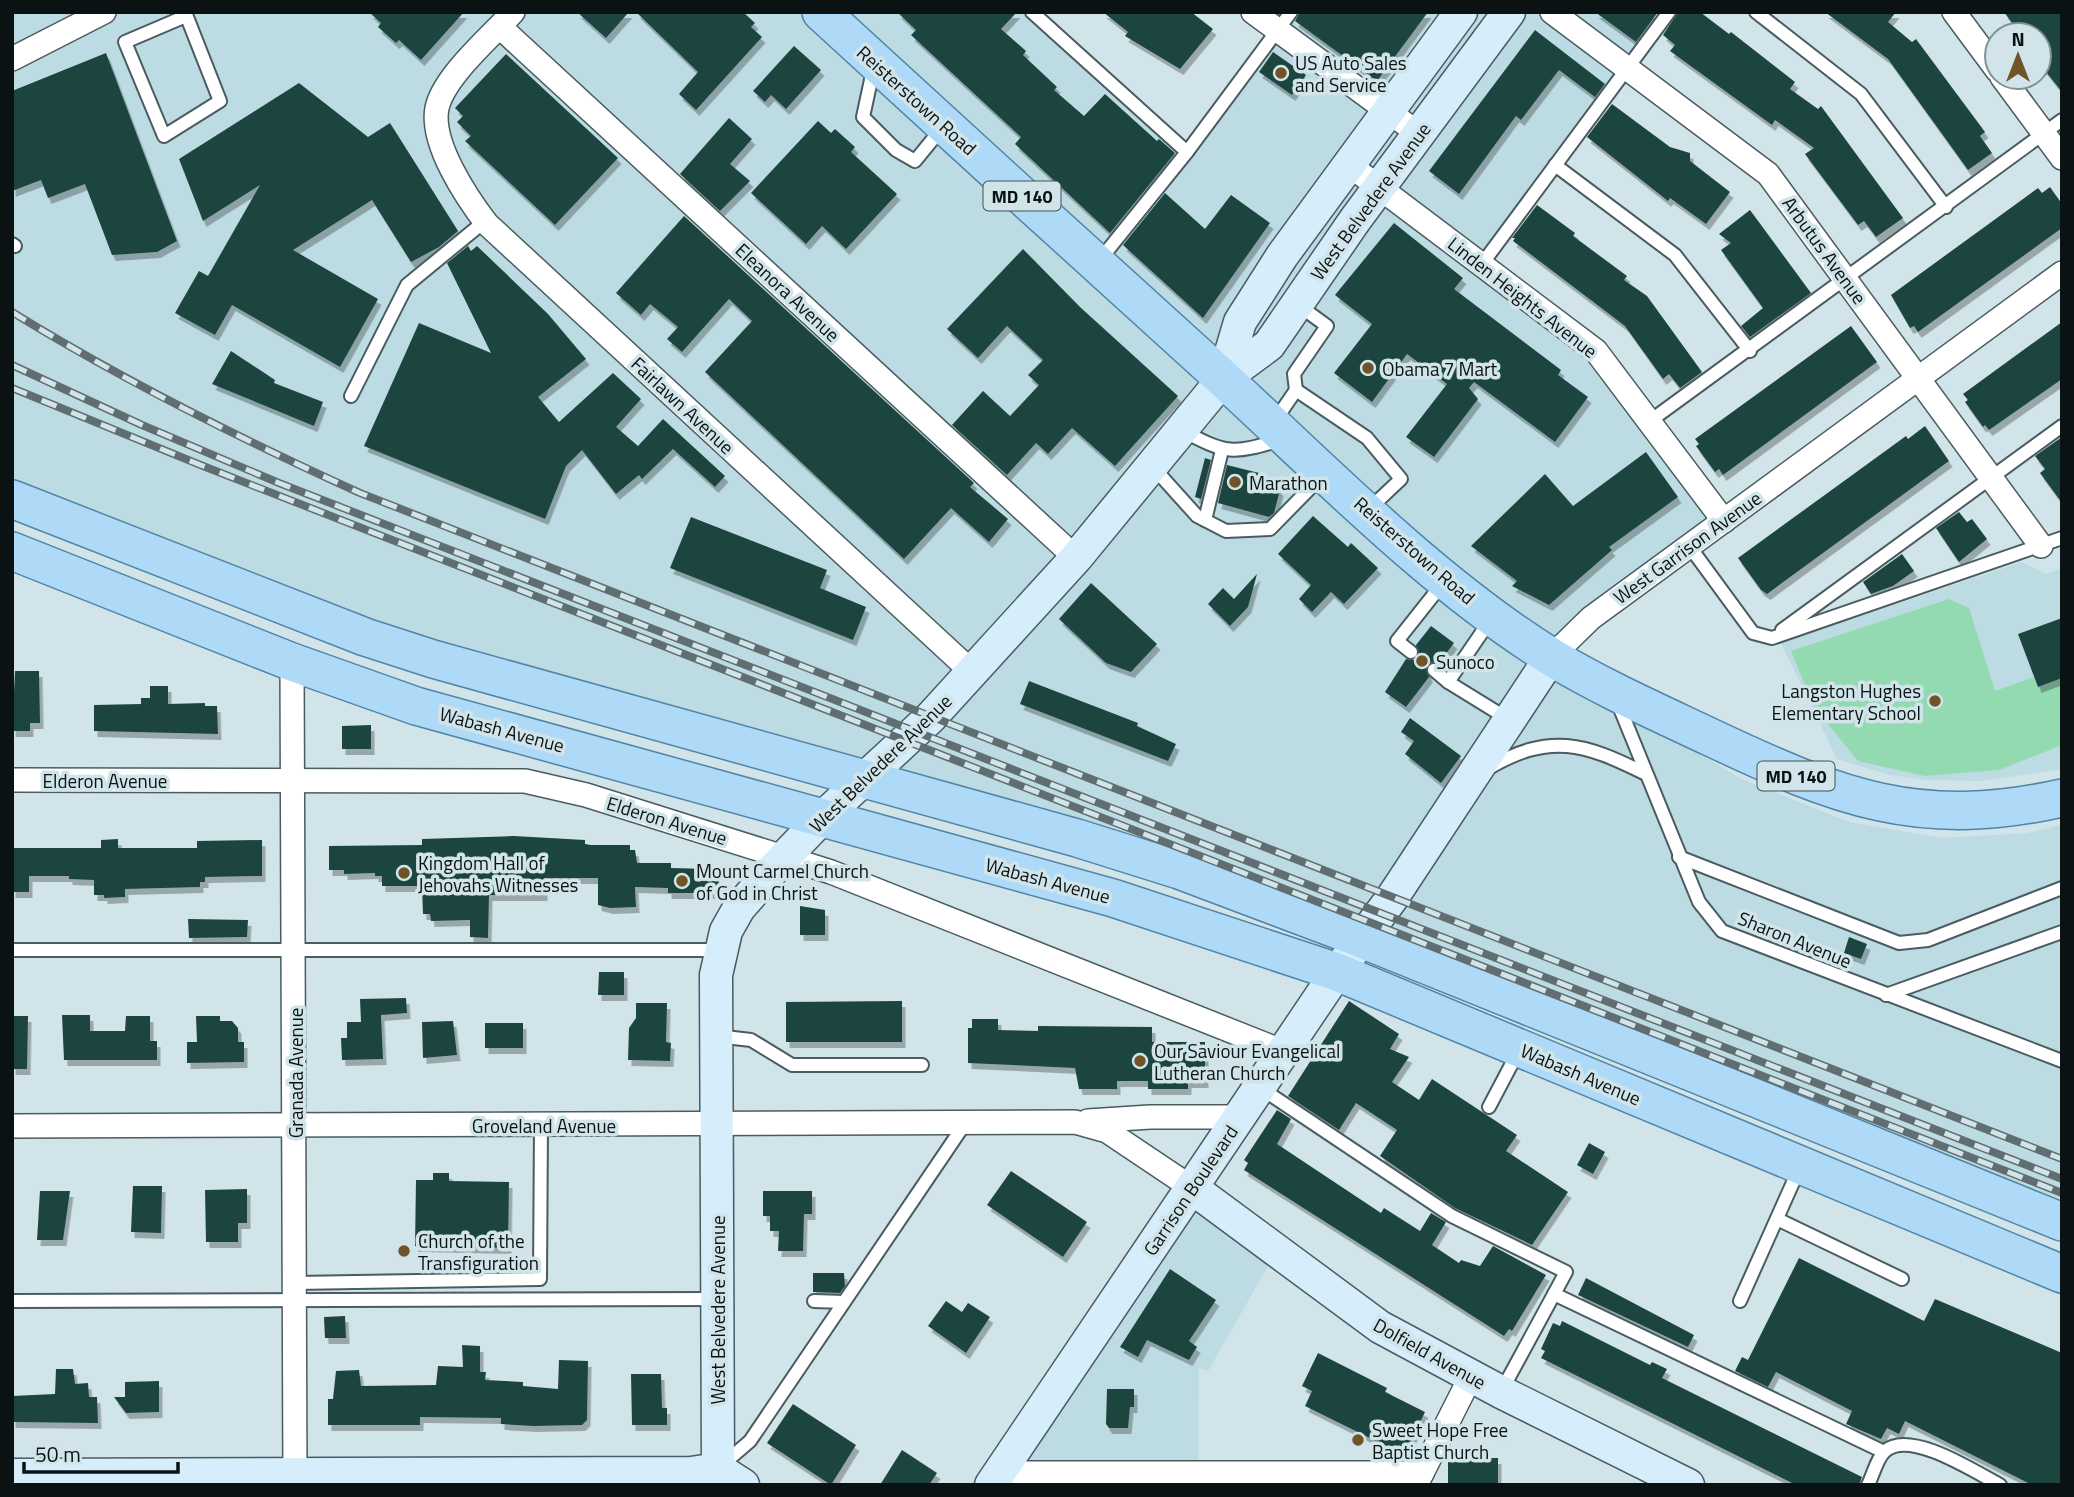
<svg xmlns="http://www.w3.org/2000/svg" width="2074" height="1497" font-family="'Titillium Web',sans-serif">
<defs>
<filter id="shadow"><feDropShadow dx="3.5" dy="6" stdDeviation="0" flood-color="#0004"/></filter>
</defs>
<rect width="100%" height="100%" fill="#d0e4e9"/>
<!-- built -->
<g fill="#bddbe2">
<path d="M12,12h1021l154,139 105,-139h376l-188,254 119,93 123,165 -173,135 192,120 108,43 93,16 85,-5 35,-8v417l-707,-286 -182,-69 -102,-31 -643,-179 -69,-23 -347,-135z"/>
<path d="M2022,562l24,12 16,-6v201l-81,12 -55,-1 -36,-5 -53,-16 -56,-116z"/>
<path d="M1194,1187l82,65 -68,119 -9,-3 -1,105 -133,2v10h-70z"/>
</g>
<!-- green -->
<path fill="#94dab1" d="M1949,599l20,9 26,83 39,-14 4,10 24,-9v67l-63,25 -74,6 -67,-15 -44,-54 -23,-56z"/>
<!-- building -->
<g fill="#1e4541" filter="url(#shadow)">
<path d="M369,12h95l-43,48 -22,-20 -3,3 -18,-16 3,-4z"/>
<path d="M577,12h52l-23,26z"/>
<path d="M636,12h107l12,11 -4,4 11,10 -66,73 -17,-16 19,-22z"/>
<path d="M897,12h120l-16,17 25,22 -3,4 34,32 -3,3 30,26 21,-22 52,47 2,-2 16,14 -65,80 -95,-89 6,-7 -110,-102 5,-5z"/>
<path d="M1103,12h88l22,17 -33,40 -55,-33 3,-4z"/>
<path d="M1300,12h128l-51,69 -82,-60z"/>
<path d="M1595,12h63l-22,30z"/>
<path d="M1678,12h22l29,22 2,-2 64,50 -5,7 28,20 3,-3 82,112 -27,19 -12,-16 -6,4 -53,-71 9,-6 -39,-28 -3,5 -102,-74 5,-6 -12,-10z"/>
<path d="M1825,12h71l-8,10 24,20 4,-3 69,93 -5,4 12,17 -24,17 -80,-111z"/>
<path d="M2004,12h58v80l-23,-29v-28h-18z"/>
<path d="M1535,30l70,54 -10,13 -36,-27 -38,50 -5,-4 -57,78 -30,-23z"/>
<path d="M794,46l27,24 -35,39 -15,-14 -6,7 -12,-11z"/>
<path d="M1273,52l33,23 -14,20 -33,-23z"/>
<path d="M106,53l71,188 -20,11 -45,3 -27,-71 -37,14 -7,-18 -29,11v-100z"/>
<path d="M506,54l112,104 -63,67 -90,-84 6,-5 -14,-14 6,-6 -8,-8z"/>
<path d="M299,83l69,54 22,-14 68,108 -19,16 -28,15 -39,-62 -79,50 85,49 -38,68 -108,-62 -17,30 -40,-22 24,-42 9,5 52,-91 -57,36 -24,-62z"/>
<path d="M1612,104l58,43 20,6v8l40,31 -24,32 -36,-26 -2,3 -81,-64z"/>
<path d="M729,118l23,21 -22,25 20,17 -30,30 -40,-37z"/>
<path d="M818,121l13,12 4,-4 20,18 -4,5 46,42 -51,55 -24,-23 -16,18 -55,-51z"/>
<path d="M2050,187l12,17v24l-144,104 -4,-6 -4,2 -19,-33 147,-107 4,5z"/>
<path d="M1165,193l40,36 26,-34 39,28 -67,95 -80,-73z"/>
<path d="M1537,205l38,28 -2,3 54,40 -3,4 23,16 55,76 -22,16 -11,-14 -6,5 -38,-53 -112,-85 2,-3h-3z"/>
<path d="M1750,210l61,83 -61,44 -9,-11 22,-18 -42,-58 10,-7 -12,-9z"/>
<path d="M684,216l290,267 -4,4 38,32 -19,23 -38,-34 -47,51 -199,-187 47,-51 -23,-22 -47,53 -15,-13 11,-12 -28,-23 -9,11 -25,-22z"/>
<path d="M1394,223l69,55 -9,11 107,81 -3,5 30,22 -33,45 -81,-60 -5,6 9,11 -44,58 -28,-20 41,-53 -40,-30 -35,48 -38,-29 38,-49 -37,-29z"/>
<path d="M468,246l3,5 6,-5 71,68 38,45 -48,38 21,25 54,-49 28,26 -25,28 22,19 25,-27 62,57 -10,11 -42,-38 -31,30 -3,-4 -23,19 -34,-44 -16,16 -21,53 -181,-73 55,-123 72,30 -44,-90z"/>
<path d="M1023,249l57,58 98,89 -63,70 -43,-38 -24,26 -12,-11 -29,32 -55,-50 31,-34 27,25 29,-31 -11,-10 15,-15 -36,-34 -29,32 -31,-29z"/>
<path d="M2062,322v57l-73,51 -4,-5 -2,2 -18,-25 3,-2 -5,-6z"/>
<path d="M1851,326l26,36 -154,113 -4,-6 -4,3 -19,-26 3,-2 -4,-5z"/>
<path d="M231,351l44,29 -1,3 49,19 -9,24 -102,-42z"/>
<path d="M1925,426l24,35 -182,133 -6,-4 -23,-32 168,-122 2,3z"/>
<path d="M2062,437v66l-22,-30 5,-4 -10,-13z"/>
<path d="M1646,452l32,45 -69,50 3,3 -63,55 -37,-19 5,-5 -46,-35 74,-72 28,32z"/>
<path d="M1205,458l6,2 -10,39 -6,-2z"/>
<path d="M1227,465l36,9 17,16 -6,23 -5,4 -51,-14z"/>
<path d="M1959,512l8,10 5,-3 15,20 -28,23 -23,-34z"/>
<path d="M1313,516l35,31 3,-4 27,25 -34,36 -13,-12 -19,20 -13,-13 12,-14 -33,-31z"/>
<path d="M691,517l136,53 -7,18 46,19 -13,33 -183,-72z"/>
<path d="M1902,554l12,17 -21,15 -22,8 -8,-12z"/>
<path d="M1257,574l-9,33 -18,19 -22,-22 15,-16 11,11z"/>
<path d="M1091,583l66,61 -26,28 -25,-9 -47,-44z"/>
<path d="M2062,618v60l-24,9 -20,-53z"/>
<path d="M1431,626l23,17 -15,20 -7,-1 -5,3 2,12 -23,30 -21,-15 21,-33 8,1 4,-3 -2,-12z"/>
<path d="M15,671h24l1,52h-10v8h-18z"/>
<path d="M1029,681l109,42 -1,3 39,18 -8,17 -148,-57z"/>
<path d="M150,686h18v18l37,-1v3h12l1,28 -124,-3v-26l47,-1v-6h9z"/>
<path d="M1410,718l51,38 -20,27 -36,-29 9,-13 -13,-9z"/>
<path d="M371,725v24h-29v-23z"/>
<path d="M514,836l71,4v4l6,1h39v5h5l2,13h34v5l37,1v8h11l-1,16h-50v-5l-33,-1 1,20 -26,1 -12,-3v-27h-54v17h-55l-1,43 -18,-1v-17l-39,1 -1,-7h-7l-1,-28h-40v-10h-7v-3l-31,1v-4h-15v-24l93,-1v-6z"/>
<path d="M118,839v9h79v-7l65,-1v36l-57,1v5h-5v5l-75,2v8l-21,1v-3h-10v-15l-25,-1v-3h-40v16h-17v-44h89v-8z"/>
<path d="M800,906l25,4v25h-25z"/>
<path d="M188,919l60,1 -1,17 -58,1z"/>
<path d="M1849,937l18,7 -6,15 -17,-6z"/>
<path d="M599,972h25v23h-26z"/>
<path d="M406,998l1,15 -26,2 2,44 -41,1 -1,-22h6v-16h14l-1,-23z"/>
<path d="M902,1001v41h-116v-40z"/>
<path d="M1349,1001l50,33 -9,15 19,8 -17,25 27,18 13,-21 85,56 -11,16 62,41 -36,53 -77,-37 -75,-52 17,-26 -41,-27 -17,27 -51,-34z"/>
<path d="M636,1003h31l-1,39 5,1 -1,18 -42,-1 1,-32 7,-10z"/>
<path d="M62,1015h28v16h35l1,-15h24v25h7v19h-93z"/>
<path d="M12,1016h16l-1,53h-15z"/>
<path d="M196,1016h24v5h12l6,7v14h6v20l-57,1v-21h10z"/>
<path d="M972,1019h26v11l40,1v-5l114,1v15h53v40h-17v7h-40v-8h-31v8h-38l-4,-21 -107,-5v-35h4z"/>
<path d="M453,1021l4,34 -34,3 -1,-36z"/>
<rect x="485" y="1023" width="38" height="25"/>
<path d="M1277,1110l14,9 -14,25 104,69 3,-5 36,23 11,-18 15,9 -14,23 27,18 2,-3 19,6 13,-20 53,29 -34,56 -3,-2 -5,7 -260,-166 4,-7 -4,-3z"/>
<path d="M1589,1143l16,9 -12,22 -16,-9z"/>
<path d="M1011,1171l76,51 -24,35 -76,-52z"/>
<path d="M433,1173h16v8l60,1 -1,66 -93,-2 1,-66h17z"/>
<path d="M133,1186h29l-1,47 -30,-1z"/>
<path d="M247,1189v34h-9v19h-32l-1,-52z"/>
<path d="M40,1191h30l-7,49h-26z"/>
<path d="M763,1191h49v23h-8l-1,37h-25l1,-20h-9v-15h-7z"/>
<path d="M1799,1258l125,63 11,-22 127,54v132h-30l-127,-64 -6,13 -12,-6 -6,11 -35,-15 6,-13 -76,-39 -8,15 -33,-16 7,-14 6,3z"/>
<path d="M1170,1269l46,31 -27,41 8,6 -8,13 -42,-20 -9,17 -18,-10z"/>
<path d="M813,1273h31l1,13 -5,7 -27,-1z"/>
<path d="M1586,1278l108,57 -6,12 -110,-52z"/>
<path d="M946,1301l16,11 6,-9 22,14 -24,36 -38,-27z"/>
<path d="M345,1316l1,22h-21l-1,-21z"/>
<path d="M1562,1321l88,44 2,-3 15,7 -5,9 200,99 -3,8h-63l-255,-127 4,-7 -4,-2 12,-26 7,3z"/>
<path d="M462,1345l18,1v26h6l-1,8 38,2v4l35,3 1,-29 29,1 -1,59 -5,5 -49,1 -32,-2v-6l-81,-1v8h-92v-26h5l3,-28 23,-1 2,16 75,-1 2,-19 25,1z"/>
<path d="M1318,1353l69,35 -2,4 40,20 -21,43 -99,-49 7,-15 -10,-5z"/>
<path d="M56,1369h17l2,15 13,-1 1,14h8l1,26 -86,-1v-26l43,-2z"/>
<path d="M631,1374h30l1,34h5v17h-35z"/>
<path d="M159,1381v31l-33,1 -12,-16h11v-15z"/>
<path d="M1107,1389h27v18h-4l-2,21h-19l-3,-4z"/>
<path d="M793,1404l63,41 -25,40 -64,-42z"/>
<path d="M902,1450l35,23 -8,12h-49z"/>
<rect x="1448" y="1458" width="50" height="27"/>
</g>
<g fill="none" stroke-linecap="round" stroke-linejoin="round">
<defs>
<g id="lane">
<path d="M185,12l35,89 -56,35 -39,-94 61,-26"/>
<path d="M1032,12l155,140"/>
<path d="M1756,12l105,82 85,113"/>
<path d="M874,66l-11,51 33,33 19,11 27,-33"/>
<path d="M1555,165l120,90 75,96"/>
<path d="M12,244l3,2"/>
<path d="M1099,261l88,-109 104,-140"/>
<path d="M1482,264l187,-252"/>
<path d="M1297,304l30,22 -33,48 2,16 71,48 34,41 -33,31"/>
<path d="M351,396l56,-111 78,-64"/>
<path d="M1650,421l412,-301"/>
<path d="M1274,422l22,-32"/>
<path d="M1181,430c46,24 51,25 101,9"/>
<path d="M1152,466l45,50 29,15 44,-2 53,-54"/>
<path d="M1205,520l17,-70"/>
<path d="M1690,547l63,86 19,5 290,-100"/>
<path d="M1491,619l-43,63 60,37"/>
<path d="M1782,630l280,-204"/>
<path d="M1411,652l-14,-11 46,-58"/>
<path d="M1434,670l14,12"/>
<path d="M1617,701l82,201 23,29 340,130"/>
<path d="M1487,769c63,-37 97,-26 159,5"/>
<path d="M1679,857l220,86 29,-3 134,-52"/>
<path d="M12,950h708"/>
<path d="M1886,995l176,-63"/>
<path d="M716,1036l35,4 41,25h130"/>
<path d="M1259,1087l193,129 114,56 -64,118"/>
<path d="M1489,1107l29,-55"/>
<path d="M1777,1219l125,60"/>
<path d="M295,1283l245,-4 1,-154"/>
<path d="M1554,1294l330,158"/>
<path d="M12,1301l703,-2"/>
<path d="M814,1301l30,1"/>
<path d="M1740,1301l59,-132"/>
<path d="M721,1466l29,-25 214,-316"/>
<path d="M1868,1485c5,-10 9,-27 17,-34 25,-22 90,21 115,34"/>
</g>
<g id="street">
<path d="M513,12c-22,25 -69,64 -76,96 -7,35 30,90 50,116l485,448"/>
<path d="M1253,12l166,122"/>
<path d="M1552,12l216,162 273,372"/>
<path d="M1954,12l43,58"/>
<path d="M500,27l576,531"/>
<path d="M12,59l92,-47"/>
<path d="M2002,77l60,81"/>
<path d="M1348,164l248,187 128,170"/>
<path d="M1551,657l40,-39 471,-345"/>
<path d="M292,662l3,823"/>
<path d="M12,780l513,1 61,14 245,77 453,180"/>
<path d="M1088,1121l62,-4h89"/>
<path d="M12,1126l1063,-4 32,9 85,57"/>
<path d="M998,1473h424"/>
<path d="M1416,1485l55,-109"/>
</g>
<g id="secondary">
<path d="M1223,379l17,-57 42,-66 179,-244"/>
<path d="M1192,1188l188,139 121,65 187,93"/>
<path d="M718,1469l-2,-494 10,-44 13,-23 37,-42 46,-48 109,-101 145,-159 147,-179 46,-34 86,-125 154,-208"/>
<path d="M12,1475l679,-2 27,-4 25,16"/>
<path d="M991,1485l346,-513 55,-74 159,-241"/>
</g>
<g id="primary">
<path d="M821,12c128,117 255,234 384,350 108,98 224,220 348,296 50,30 104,54 157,79 127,60 209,93 352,61"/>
<path d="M12,499l353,138 68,22 644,179 102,32 183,69 700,283"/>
<path d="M12,551l280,111 124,44 697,192 224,74 725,302"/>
</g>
</defs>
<!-- lane casing -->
<use href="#lane" stroke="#4a5c60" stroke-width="16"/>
<!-- street casing -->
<use href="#street" stroke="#4a5c60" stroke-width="26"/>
<!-- secondary casing -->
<use href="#secondary" stroke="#4a5c60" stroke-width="35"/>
<!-- primary casing -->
<use href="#primary" stroke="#5284a5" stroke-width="40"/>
<!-- lane -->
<use href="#lane" stroke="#fff" stroke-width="12"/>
<!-- street -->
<use href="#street" stroke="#fff" stroke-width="23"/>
<!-- secondary -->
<use href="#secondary" stroke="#d6edfb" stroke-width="32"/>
<!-- primary -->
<use href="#primary" stroke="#aedaf8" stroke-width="37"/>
<defs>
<g id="rail">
<path d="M12,312c112,69 229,127 348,181l1702,666"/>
<path d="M12,365l130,60 137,58 1783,696"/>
<path d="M12,388l191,78 1859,727"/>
</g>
</defs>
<!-- rail casing -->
<use href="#rail" stroke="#616e71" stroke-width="8"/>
<!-- rail -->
<use href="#rail" stroke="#d0e4e9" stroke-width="5" stroke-dasharray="16" stroke-linecap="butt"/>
</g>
<!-- markers -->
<g fill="#705427" stroke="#d0e4e9" stroke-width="2.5">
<circle cx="1281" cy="73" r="7"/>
<circle cx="1368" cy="368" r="7"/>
<circle cx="1235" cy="482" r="7"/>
<circle cx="1422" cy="661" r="7"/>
<circle cx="1935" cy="701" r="7"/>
<circle cx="404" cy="873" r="7"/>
<circle cx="682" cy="881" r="7"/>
<circle cx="1140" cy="1061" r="7"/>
<circle cx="404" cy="1251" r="7"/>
<circle cx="1358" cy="1440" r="7"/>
</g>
<g text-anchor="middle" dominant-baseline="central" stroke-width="7" stroke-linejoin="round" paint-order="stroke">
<!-- shield labels -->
<g fill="#d0e4e9" stroke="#455153" stroke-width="2">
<rect x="983.5" y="181.5" width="77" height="29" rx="5"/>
<rect x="1757.5" y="761.5" width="77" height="29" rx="5"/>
</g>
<g font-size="18" font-weight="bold" fill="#0a1213">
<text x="1022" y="196">MD 140</text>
<text x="1796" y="776">MD 140</text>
</g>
<!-- poi labels -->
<g font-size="19" fill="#0a1213" stroke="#d0e4e9" text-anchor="start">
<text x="1295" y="62">US Auto Sales<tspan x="1295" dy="22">and Service</tspan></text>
<text x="1382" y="368">Obama 7 Mart</text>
<text x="1249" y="482">Marathon</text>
<text x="1436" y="661">Sunoco</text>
<text x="1921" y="690" text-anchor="end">Langston Hughes<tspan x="1921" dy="22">Elementary School</tspan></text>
<text x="418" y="862">Kingdom Hall of<tspan x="418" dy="22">Jehovahs Witnesses</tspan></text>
<text x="696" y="870">Mount Carmel Church<tspan x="696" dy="22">of God in Christ</tspan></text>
<text x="1154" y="1050">Our Saviour Evangelical<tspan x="1154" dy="22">Lutheran Church</tspan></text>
<text x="418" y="1240">Church of the<tspan x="418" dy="22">Transfiguration</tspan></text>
<text x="1372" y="1429">Sweet Hope Free<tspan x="1372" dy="22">Baptist Church</tspan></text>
</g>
<!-- street labels -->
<g font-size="19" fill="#0a1213" stroke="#d0e4e9">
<text transform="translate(917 100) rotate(42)">Reisterstown Road</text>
<text transform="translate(1370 201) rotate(-54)">West Belvedere Avenue</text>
<text transform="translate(1825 250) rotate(54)">Arbutus Avenue</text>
<text transform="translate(788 292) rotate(43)">Eleanora Avenue</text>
<text transform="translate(1523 297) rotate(38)">Linden Heights Avenue</text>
<text transform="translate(683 405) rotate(43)">Fairlawn Avenue</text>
<text transform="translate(1687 547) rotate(-36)">West Garrison Avenue</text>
<text transform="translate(1415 550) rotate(41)">Reisterstown Road</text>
<text transform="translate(502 729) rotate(15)">Wabash Avenue</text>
<text transform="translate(880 763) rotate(-44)">West Belvedere Avenue</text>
<text x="105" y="780">Elderon Avenue</text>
<text transform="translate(667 820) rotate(17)">Elderon Avenue</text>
<text transform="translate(1048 880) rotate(15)">Wabash Avenue</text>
<text transform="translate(1795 939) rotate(22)">Sharon Avenue</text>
<text transform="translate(295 1073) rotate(-90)">Granada Avenue</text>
<text transform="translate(1581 1074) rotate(23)">Wabash Avenue</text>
<text x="544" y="1125">Groveland Avenue</text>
<text transform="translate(1190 1190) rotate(-56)">Garrison Boulevard</text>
<text transform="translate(717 1310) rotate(-90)">West Belvedere Avenue</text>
<text transform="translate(1430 1353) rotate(29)">Dolfield Avenue</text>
</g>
</g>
<!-- border -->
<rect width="2074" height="1497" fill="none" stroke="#0a1213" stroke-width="28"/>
<!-- north arrow -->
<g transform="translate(2018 56)"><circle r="33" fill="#d0e4e9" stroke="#819093" stroke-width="2"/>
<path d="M0-5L12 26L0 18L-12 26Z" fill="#705427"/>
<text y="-10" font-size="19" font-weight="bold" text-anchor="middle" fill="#0a1213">N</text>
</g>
<!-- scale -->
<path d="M24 1462v10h154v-10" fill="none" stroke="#0a1213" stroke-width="3.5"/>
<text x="35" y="1462" font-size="21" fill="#0a1213" stroke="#d0e4e9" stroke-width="5" paint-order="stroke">50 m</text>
</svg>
